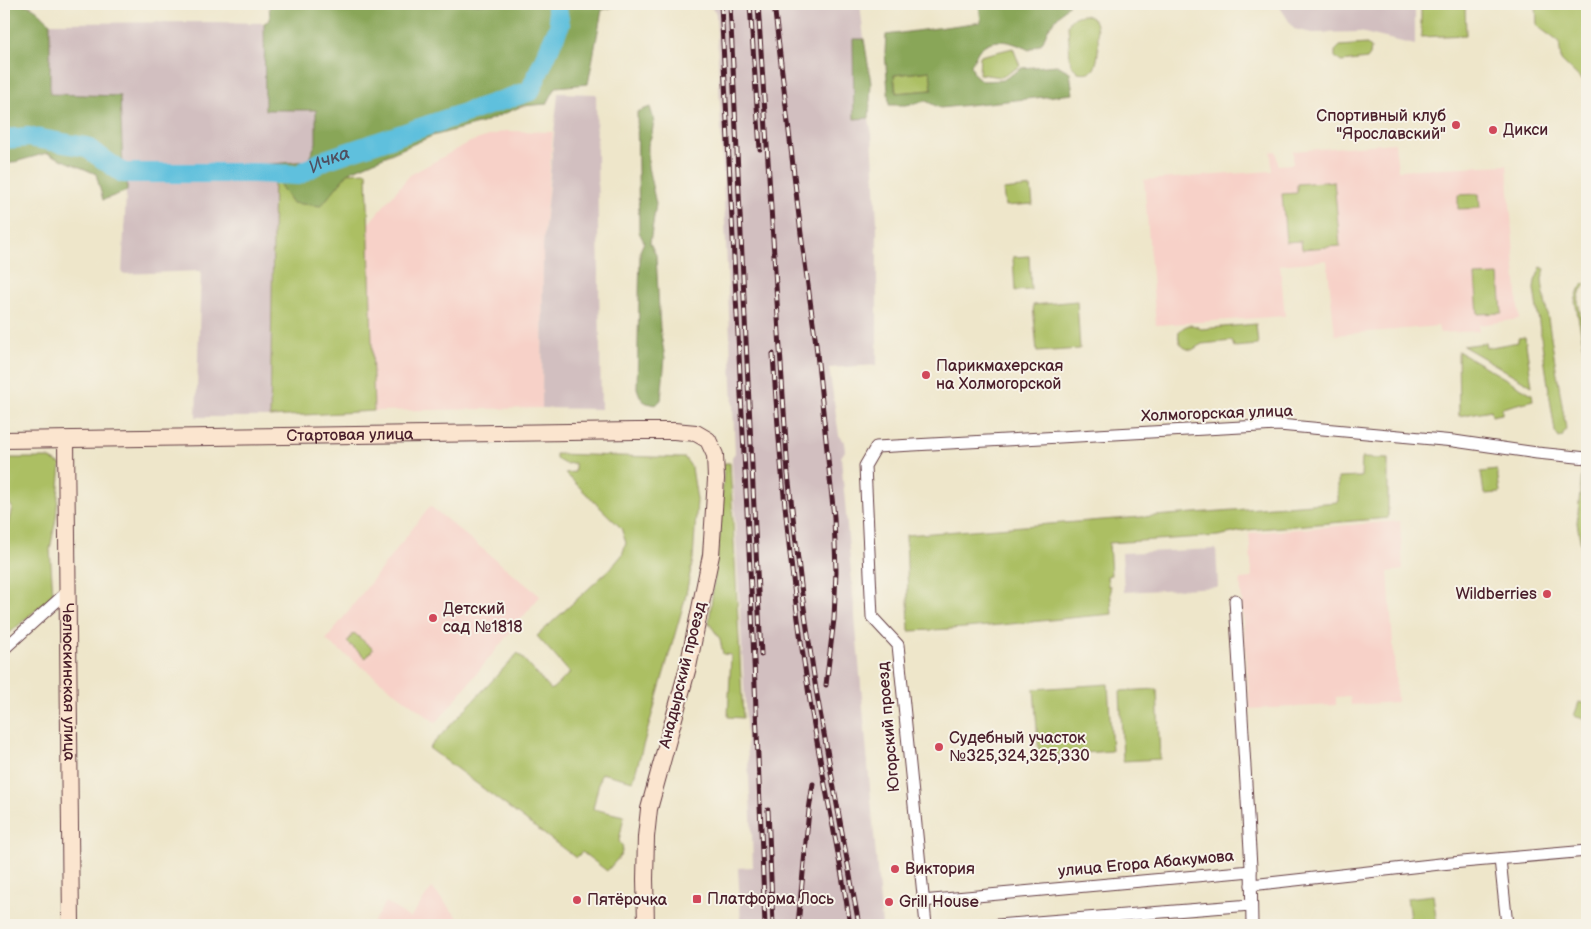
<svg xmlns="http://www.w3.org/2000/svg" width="1591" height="929" font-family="'Balsamiq Sans',sans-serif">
<rect width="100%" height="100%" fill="#f7f3e8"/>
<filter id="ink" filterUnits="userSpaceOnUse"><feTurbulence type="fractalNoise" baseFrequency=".02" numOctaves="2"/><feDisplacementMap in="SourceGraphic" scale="10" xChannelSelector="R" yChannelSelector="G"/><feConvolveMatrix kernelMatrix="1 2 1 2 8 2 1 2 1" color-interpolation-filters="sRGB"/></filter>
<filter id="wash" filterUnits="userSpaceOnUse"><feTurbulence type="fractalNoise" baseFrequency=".0096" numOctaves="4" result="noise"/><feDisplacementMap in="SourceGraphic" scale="20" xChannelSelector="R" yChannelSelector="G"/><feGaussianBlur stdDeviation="1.12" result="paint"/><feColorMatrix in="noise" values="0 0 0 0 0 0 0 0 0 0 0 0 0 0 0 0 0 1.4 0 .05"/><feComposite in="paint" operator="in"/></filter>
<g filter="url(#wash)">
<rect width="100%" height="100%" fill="#eee6ca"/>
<!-- built -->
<g fill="#f7d1c8">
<path d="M505,131l48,1 -10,115 -1,161 -168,3 -5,-188 41,-48 60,-33z"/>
<path d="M1395,143l3,27 109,-5 12,154 -40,6v6l-39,2 -2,-7 -103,9 -8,-75 -47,5 5,51 -129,9 -12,-145 128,-9 -1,-19 5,-1 2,14 15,-1v-13z"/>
<path d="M430,506l110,90 -104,127 -110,-83z"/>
<path d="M1400,521l3,49 -15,2 9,130 -46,3 -1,-9 -14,1v8l-86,4 -10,-130 12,-1 -3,-45z"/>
<path d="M432,888l32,37h-93l15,-23 24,16z"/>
</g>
<!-- industrial -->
<g fill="#d2bfc0">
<path d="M707,4h153l4,35 -11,1 2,79 14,-1 3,17 5,87v143l-48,3 10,67 5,7 1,9 -4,6 41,468h-141l-3,-57 15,-1 -1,-33 -20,-371v-6l3,-4 -19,-441z"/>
<path d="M1278,4h137v41l-55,-13 -48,1 -18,-4z"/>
<path d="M209,22l55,1 1,86 52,1 -1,33 -8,18 -72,6h-113l-73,-73v-71z"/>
<path d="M558,93l38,1 5,315 -59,-1 1,-162z"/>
<path d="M127,174l147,2 -4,241h-74l5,-146 -79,3z"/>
<path d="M1216,549l2,38 -94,5 -2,-39z"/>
</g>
<!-- green -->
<g fill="#acbf63" stroke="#7b6f47">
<path d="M1421,4h44l1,31 -45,2z"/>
<path d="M1536,4h51v81l-26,-25 -2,-18 -22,-16z"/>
<path d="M1082,15c5,0 8,1 11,4 7,7 7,44 0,51 -4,3 -10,3 -15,2l-7,-7 -1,-6 -2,-34c3,-7 7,-9 14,-10z"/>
<path d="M1367,44l4,4 -1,7 -3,4 -26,3 -6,-5v-6l5,-5z"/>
<path d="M1013,48l7,18 -18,11 -23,-3 1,-18z"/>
<path d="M931,71l1,19 -36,3 -2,-18z"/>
<path d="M367,172l7,239 -104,6 4,-241z"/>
<path d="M1334,181l6,65 -38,3 -1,-8 -15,1 -4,-48 15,-1v-9z"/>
<path d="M1031,187l2,17 -28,2 -2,-16z"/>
<path d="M1479,194l1,14 -22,1v-14z"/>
<path d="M1029,256l2,34 -16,1 -2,-34z"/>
<path d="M1541,267l4,2 -3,10 1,9 23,141 -4,8 -3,1 -4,-6 -21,-143 1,-8z"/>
<path d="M1499,275l3,38 -24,1 -3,-38z"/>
<path d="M1585,283l1,1 -5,6 -3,11 9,49v14l-12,-63 4,-12z"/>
<path d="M1077,301l3,48 -43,3 -4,-47z"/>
<path d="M1256,324l2,21 -24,2 -2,-6 -30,3 -10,6c-10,-1 -15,-8 -13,-18 6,-8 14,-9 22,-3z"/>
<path d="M1525,337l7,49 -69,-40 22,-3 1,5 32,-6v-4z"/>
<path d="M1458,351l74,43 1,6 -31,8v6l-10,2 -1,-6 -32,6z"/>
<path d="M556,454l129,4 7,10 5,32 -4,59 -8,40 -52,182 -32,-8 -8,36 31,7 -5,25 4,6 -2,8 -14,16 -25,-19 -6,6 -147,-110 89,-95 33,37 19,-17 -33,-37 74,-68 11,-13 4,-12 -5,-15 -56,-55 10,-1v-9l-10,1 -9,-5z"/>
<path d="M4,458h45l12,7 -5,53 -6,31 3,46 -49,43v-95l8,-36 -8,-11z"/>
<path d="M1362,458l26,1v59l-141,12 -29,6 -109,7 2,32 -4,1 1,10h2l2,28c-68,6 -135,15 -203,17l-3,-96 432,-33v-24l23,-1z"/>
<path d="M724,463h6l13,255 -15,-1 3,-62 -8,-1 -3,-15 -11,-16 11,-93z"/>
<path d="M1497,470l3,23 -16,1 -3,-22z"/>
<path d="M1582,472l5,1v101h-1l-9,-51z"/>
<path d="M354,633l19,16 -7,9 -19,-16z"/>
<path d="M1108,684l4,67 -73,5 -5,-67z"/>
<path d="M1157,689l3,70 -37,2 -3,-70z"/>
<path d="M1579,702l8,2v16l-13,-4z"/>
<path d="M1433,895l4,30h-26l-4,-27z"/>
</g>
<!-- forest -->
<g fill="#89a659" stroke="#6a6242" fill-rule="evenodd">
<path d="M4,4c26,0 27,-1 46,19v71l70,2 3,71h113l72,-6 8,-18v-33h-51l-1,-87 6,-3 -1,-16h355l-22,6 -14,74 -32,3 -9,17 -25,2 -40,17 -50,13 -83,36 -28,34 -29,-3 -18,-27 -146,-2 -1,17 -24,9 -7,-26 -49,-21 -43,12z"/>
<path d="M979,4h90l-20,23 -7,16 -13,7c-15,-8 -37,-15 -50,0 -3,4 -5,11 -8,15l3,9 8,7 21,-1 19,-12 35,-3 13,7 3,22 -133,14 -14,-7 -20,4h-17l-4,-53 1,-17 95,-13zM930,71l2,19 -36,3 -2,-18z"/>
<path d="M853,39h11l7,44 -2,35 -15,1z"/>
<path d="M650,107l4,13 -2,14 -4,11v22l8,37 -6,39 6,12 4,74 5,29 -4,42 -5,5c-14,-2 -15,-5 -19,-17l3,-137 4,-9 -5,-10 -2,-120z"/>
</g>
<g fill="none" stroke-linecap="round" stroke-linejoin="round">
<!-- river -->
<path stroke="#5fc0dd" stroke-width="20" id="s1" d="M4,139l25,-2 57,10 37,26h131l44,2 27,-15 205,-69 30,-67 -4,-20"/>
</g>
</g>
<g filter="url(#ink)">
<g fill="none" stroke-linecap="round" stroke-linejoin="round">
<defs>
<g id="street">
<path d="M1235,600l16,267 1,58"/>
<path d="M4,649l64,-58"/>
<path d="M1500,859l7,66"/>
<path d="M1251,885l189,-21 147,-13"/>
<path d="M922,901l329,-30"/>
<path d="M926,925l-28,-280 -26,-28 -7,-151 11,-19 403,-22 175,16 83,12 50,5"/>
<path d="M997,925l254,-20"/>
</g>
<g id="secondary">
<path id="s2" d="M4,440l632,-9h38l22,2 12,7 7,15 1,24 -5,76 -23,112 -39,142 -3,28 -1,42 1,46"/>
<path id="s3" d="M66,440l5,485"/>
</g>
</defs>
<!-- street casing -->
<use href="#street" stroke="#633d43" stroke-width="13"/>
<!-- secondary casing -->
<use href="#secondary" stroke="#633d43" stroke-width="18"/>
<!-- street -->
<use href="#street" stroke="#fff" stroke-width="11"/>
<!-- secondary -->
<use href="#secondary" stroke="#fbe5cf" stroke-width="16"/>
<defs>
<g id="rail">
<path d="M721,4l30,585 14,336"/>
<path d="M730,4l31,651"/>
<path d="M750,4l10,145"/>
<path d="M758,4l30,470 14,120 14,96 43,235"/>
<path d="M774,4l27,230 15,110 18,173 2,54 -2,48 -8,66"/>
<path d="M773,354c7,114 18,228 36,341 12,77 30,153 41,230"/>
<path d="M768,810l5,115"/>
<path d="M798,925l11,-115 4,-26"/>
</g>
</defs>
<!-- rail casing -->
<use href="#rail" stroke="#4a1f2b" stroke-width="5"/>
<!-- rail -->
<use href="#rail" stroke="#f7f3e8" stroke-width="3" stroke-dasharray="9" stroke-linecap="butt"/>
</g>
</g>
<!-- markers -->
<g fill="#d1495b" stroke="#f7f3e8" stroke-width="2">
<circle cx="1456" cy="125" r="5"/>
<circle cx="1493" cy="130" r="5"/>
<circle cx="926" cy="375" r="5"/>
<circle cx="1547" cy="594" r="5"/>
<circle cx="433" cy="618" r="5"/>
<circle cx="939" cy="747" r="5"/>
<circle cx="895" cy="869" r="5"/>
<rect x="692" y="894" width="10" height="10" rx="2.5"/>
<circle cx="577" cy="900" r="5"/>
<circle cx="889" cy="902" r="5"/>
</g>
<g text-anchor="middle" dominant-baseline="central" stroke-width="4" stroke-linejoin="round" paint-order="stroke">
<!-- poi labels -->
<g font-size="16" fill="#4a1f2b" stroke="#f7f3e8" text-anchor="start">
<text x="1446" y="116" text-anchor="end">Спортивный клуб<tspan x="1446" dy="18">"Ярославский"</tspan></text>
<text x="1503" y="130">Дикси</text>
<text x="936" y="366">Парикмахерская<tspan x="936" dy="18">на Холмогорской</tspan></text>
<text x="1537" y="594" text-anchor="end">Wildberries</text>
<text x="443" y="609">Детский<tspan x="443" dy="18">сад №1818</tspan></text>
<text x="949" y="738">Судебный участок<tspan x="949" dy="18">№325,324,325,330</tspan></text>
<text x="905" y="869">Виктория</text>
<text x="707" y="899">Платформа Лось</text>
<text x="587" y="900">Пятёрочка</text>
<text x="899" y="902">Grill House</text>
</g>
<!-- street labels -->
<g font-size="16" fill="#4a1f2b" stroke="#f7f3e8">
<text transform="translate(1217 414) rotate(-2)">Холмогорская улица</text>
<text stroke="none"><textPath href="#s2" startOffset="346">Стартовая улица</textPath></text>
<text transform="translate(683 675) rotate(-76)">Анадырский проезд</text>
<text stroke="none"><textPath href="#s3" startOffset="242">Челюскинская улица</textPath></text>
<text transform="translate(889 727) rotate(-95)">Югорский проезд</text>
<text transform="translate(1146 864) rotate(-5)">улица Егора Абакумова</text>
</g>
<!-- water labels -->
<g font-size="18" font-style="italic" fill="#504f60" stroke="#f7f3e8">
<text stroke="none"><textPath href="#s1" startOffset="338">Ичка</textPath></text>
</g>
</g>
<!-- margin -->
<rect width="1591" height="929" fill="none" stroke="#f7f3e8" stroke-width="20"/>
</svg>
